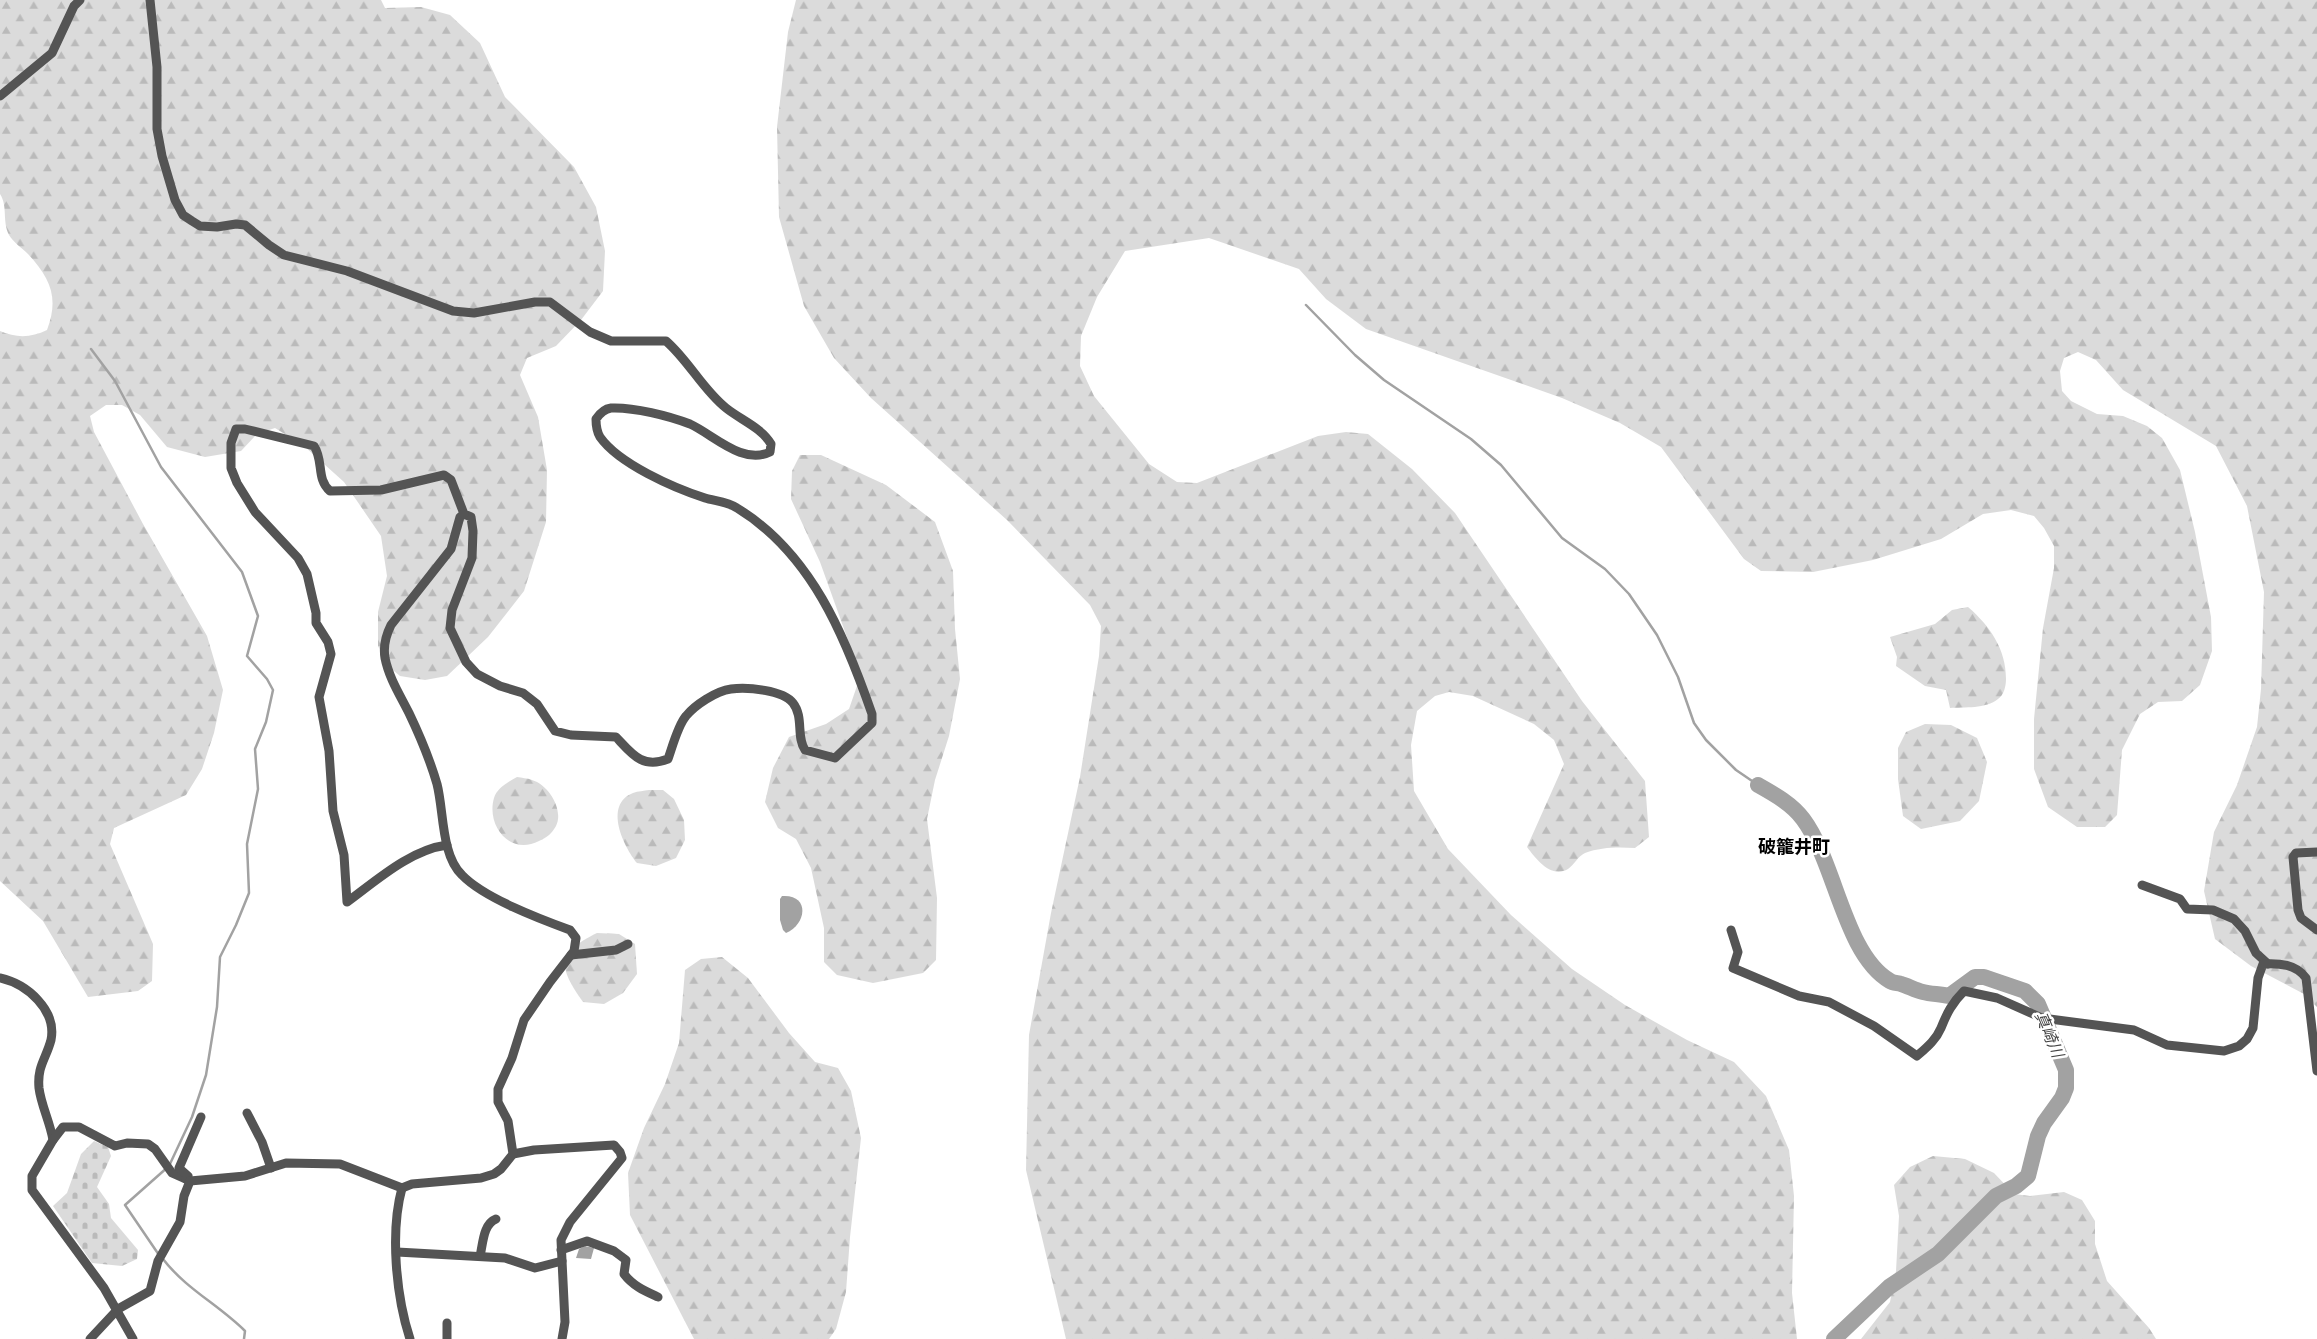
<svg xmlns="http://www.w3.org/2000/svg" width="2317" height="1339" font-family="Barlow,'Noto Sans JP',sans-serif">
<defs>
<pattern id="forest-firs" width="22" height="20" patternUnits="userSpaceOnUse" patternTransform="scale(1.25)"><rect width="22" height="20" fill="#dbdbdb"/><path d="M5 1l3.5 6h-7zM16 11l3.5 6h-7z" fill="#bababa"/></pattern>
<pattern id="cemetery-stones" width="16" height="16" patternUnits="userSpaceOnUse" patternTransform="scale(1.25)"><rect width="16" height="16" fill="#dbdbdb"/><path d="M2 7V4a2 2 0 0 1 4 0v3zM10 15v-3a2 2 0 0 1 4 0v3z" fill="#bababa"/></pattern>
</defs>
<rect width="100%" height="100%" fill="#fff"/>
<!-- forest -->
<g fill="url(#forest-firs)">
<path d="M0,0h381l4,8 36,-1 29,8 30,28 25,54 69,70 22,40 9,44 -2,40 -22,29 -25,26 -29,12 -7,17 18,42 9,53 -1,52 -22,69 -36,46 -41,39 -22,4 -25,-4 -12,-10 -10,-20v-34l9,-36 -6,-40 -37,-54 -40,-36 -29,-18 -18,6 -16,17 -36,6 -38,-10 -27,-32 -18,-10h-16l-16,11 4,16 49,92 64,112 16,54 -9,43 -12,36 -16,26 -72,33 -4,16 43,100 -1,37 -14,10 -50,6 -45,-76 -43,-40v-550c16,7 31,7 47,-1 12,-32 4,-51 -19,-76 -6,-6 -15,-12 -19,-19 -7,-14 -1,-29 -9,-41z"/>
<path d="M796,0h1521v1007l-13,-13 -53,-28 -36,-27 -11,-48 10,-59 23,-47 20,-58 4,-38 3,-97 -17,-86 -31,-60 -93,-56 -27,-30 -18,-8 -14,6 -4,13 2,20 9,10 26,13 26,2 24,10 15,12 18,32 15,62 16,85 1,34 -12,34 -18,16 -24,1 -18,12 -18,36 -5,65 -12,12h-28l-29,-20 -14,-38v-50l9,-91 11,-60v-22l-10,-18 -10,-12 -23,-6 -28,4 -42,25 -68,21 -60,12 -52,-1 -17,-12 -83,-112 -41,-24 -58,-25 -196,-69 -40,-30 -27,-30 -90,-31 -84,13 -28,46 -16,39 -1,30 14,30 55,68 28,18 20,1 121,-47 28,-4 22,2 44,35 43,44 127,188 63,80 4,56 -14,11c-17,-1 -34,-1 -50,5 -7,3 -11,12 -17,16 -17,10 -32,-10 -41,-22l37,-83 -10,-24 -20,-16 -61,-28 -24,-4 -14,4 -18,15 -6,34 3,46 34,58 63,66 61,54 53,36 62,35 47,22 32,34 23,54 5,46 -2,97 5,46h-731l-40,-169 3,-135 22,-122 29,-136 19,-121 2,-30 -11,-21 -83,-85 -136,-122 -37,-40 -30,-52 -25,-89 -2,-90 11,-95z"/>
<path d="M800,455h21l65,30 49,37 18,49 2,58 5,50 -11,57 -14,44 -8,39 10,79 -1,62 -13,13 -50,10 -36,-8 -13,-13v-34l-13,-60 -15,-29 -18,-11 -13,-26 8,-34 16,-31 37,-13 23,-15 9,-26 -5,-29 -33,-92 -29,-63 1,-28z"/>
<path d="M1968,607c22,19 38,42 38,72 0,7 -2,16 -8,20 -12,10 -34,8 -48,9l-4,-18 -21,-4 -29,-20 1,-9 -7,-20 45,-13 17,-14z"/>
<path d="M1925,724l26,1 26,13 10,24 -8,39 -19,20 -39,8 -18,-13 -5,-37v-31l8,-16z"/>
<path d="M517,777c5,1 10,1 15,3 17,5 32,30 24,46 -5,8 -8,11 -17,15 -29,15 -53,-15 -45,-43 3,-10 14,-16 23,-21z"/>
<path d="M649,790h14l11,9 10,21 1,20 -9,18 -20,8 -19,-3c-13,-16 -34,-58 -4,-70 5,-2 11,-2 16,-3z"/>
<path d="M597,933l22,1 16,10 2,30 -14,19 -19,11 -21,-2c-25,-35 -27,-49 14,-69z"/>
<path d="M722,957l26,21 41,55 26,29 23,6 13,23 10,47 -11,99 -4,55 -10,37 -7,10h-135l-64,-124 -2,-42 16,-45 21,-44 14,-41 6,-73 16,-11z"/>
<path d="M1933,1156l32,3 29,14 20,21 16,2 34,-4 18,8 13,21v23l12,37 42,47 7,11h-295l29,-37 6,-31 3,-55 -5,-31 16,-18z"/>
</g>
<!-- cemetery -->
<path fill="url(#cemetery-stones)" d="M94,1141l14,6 3,9 -14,31 12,17 2,14 27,32 -1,9 -15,7 -30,-3 -39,-57 14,-13 14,-39z"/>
<!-- water -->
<g fill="#a2a2a2">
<path d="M782,896c28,-2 25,28 4,37l-3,-3 -3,-10v-21z"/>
<path d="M585,1246l9,2 -3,11 -15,-1 3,-9z"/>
</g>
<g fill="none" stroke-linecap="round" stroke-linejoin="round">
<!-- stream -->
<g stroke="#a2a2a2" stroke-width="2.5">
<path d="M1306,305l49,50 29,25 87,59 30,26 61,73 43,31 24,25 28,41 21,42 16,46 12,17 30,30 22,15"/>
<path d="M91,349l24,32 46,86 81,105 16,44 -11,40 20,23 6,11 -7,32 -11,27 3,40 -11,55 2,49 -13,32 -16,32 -3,50 -11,68 -14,42 -23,49 -44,39 34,50"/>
<path d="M163,1259c23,30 56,46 82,72l-1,8"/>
</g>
<!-- river -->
<path stroke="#a2a2a2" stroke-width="16" d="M1758,785c16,9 34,19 45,34 33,44 41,135 87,162 3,2 8,2 11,3 7,2 14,6 22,8 8,2 17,2 26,4l26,-19h9l41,14 13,13 28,66v18l-4,10 -18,25 -6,13 -10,40 -12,10 -20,10 -58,58 -49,33 -55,52"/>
<!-- street -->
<g stroke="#545454" stroke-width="9">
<path d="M150,0l7,67v62l5,27 13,44 8,15 9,6 8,5 17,1 19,-3 9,1 24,20 15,10 63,16 106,40 21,2 61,-11h15l40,30 21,9h55c23,20 37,49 60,67 15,12 36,20 45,36l-1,8c-28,13 -56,-17 -80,-28 -21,-8 -56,-17 -79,-16 -7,1 -11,5 -15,11 0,6 1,13 4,18 19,27 74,51 105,61 10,3 23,4 32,10 74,45 108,128 135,206v9l-37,35 -30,-8c-9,-13 -1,-33 -12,-47 -10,-13 -45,-16 -62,-14 -15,2 -36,16 -45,27 -8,9 -14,32 -18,43 -26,10 -36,-5 -52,-22l-45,-2 -16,-4 -18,-27 -14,-11 -23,-7 -23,-12 -11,-12 -16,-34 2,-18 20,-52 1,-27 -2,-14 -7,-3 -13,-34 -7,-5 -63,15 -51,1c-14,-12 -6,-30 -16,-45l-69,-17h-9l-5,14v25l6,15 18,29 43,46 9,16 9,39v10l12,19 3,12 -12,43 10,54 4,60 11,44 3,47c30,-22 63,-52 100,-57"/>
<path d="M0,96l52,-43 22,-47 6,-6"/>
<path d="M2317,852l-21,1 -3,4 5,53 3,8 16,12"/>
<path d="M2142,885l38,14 7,10 26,1 21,9 11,12 11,22 12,11"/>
<path d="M1731,930l7,22 -5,16 66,28 30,6 45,24 43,30c9,-8 19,-16 24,-28 6,-15 11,-25 23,-37l33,7 45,20 92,12 33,15 57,6 15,-5 8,-7 6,-11 5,-50 5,-14c16,-1 33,0 43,14l11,93"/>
<path d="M571,955l45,-5 12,-6"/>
<path d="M0,978c27,6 57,32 51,62 -5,19 -14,26 -12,48 2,17 11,34 14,52l-21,36v14l72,98 29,51"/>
<path d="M247,1113l15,29 9,26"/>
<path d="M53,1140l10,-13h16l36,19 12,-3 21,1 7,5 17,24 18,8"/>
<path d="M513,1154l21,-4 80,-5 6,7 2,6 -52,64 -9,18 4,82 -3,17"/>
<path d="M186,1179l2,-3 -9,-8 22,-51"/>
<path d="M402,1188c-12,44 -6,108 8,151"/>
<path d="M561,1250l26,-9 27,10 12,9 -2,14c9,12 21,17 34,23"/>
<path d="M397,1252l108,6 30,10 27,-7"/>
<path d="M480,1256c3,-12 3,-32 16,-37"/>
<path d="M90,1339l28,-30 32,-18 8,-30 22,-39 4,-26 6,-15 55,-5 41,-13 54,1 62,24 10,-4 69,-6 13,-4 7,-5 12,-15 -5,-33 -10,-19v-13l14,-31 12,-38 26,-38 24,-31 2,-13 -6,-8c-30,-11 -86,-32 -108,-55 -21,-20 -18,-64 -25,-91 -7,-24 -17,-48 -28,-71 -9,-18 -20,-35 -24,-55 -2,-12 1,-23 6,-33l60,-76 9,-32 4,-3"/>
<path d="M447,1339v-16"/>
</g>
</g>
<g text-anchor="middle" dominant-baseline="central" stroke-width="5" stroke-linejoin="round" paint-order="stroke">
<!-- water labels -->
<g font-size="16" font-style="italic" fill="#434343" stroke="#fff">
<text transform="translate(2050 1034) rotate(67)">真崎川</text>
</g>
<!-- quarter labels -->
<g font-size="18" font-weight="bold" fill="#000" stroke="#fff">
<text x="1794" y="846">破籠井町</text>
</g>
</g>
</svg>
